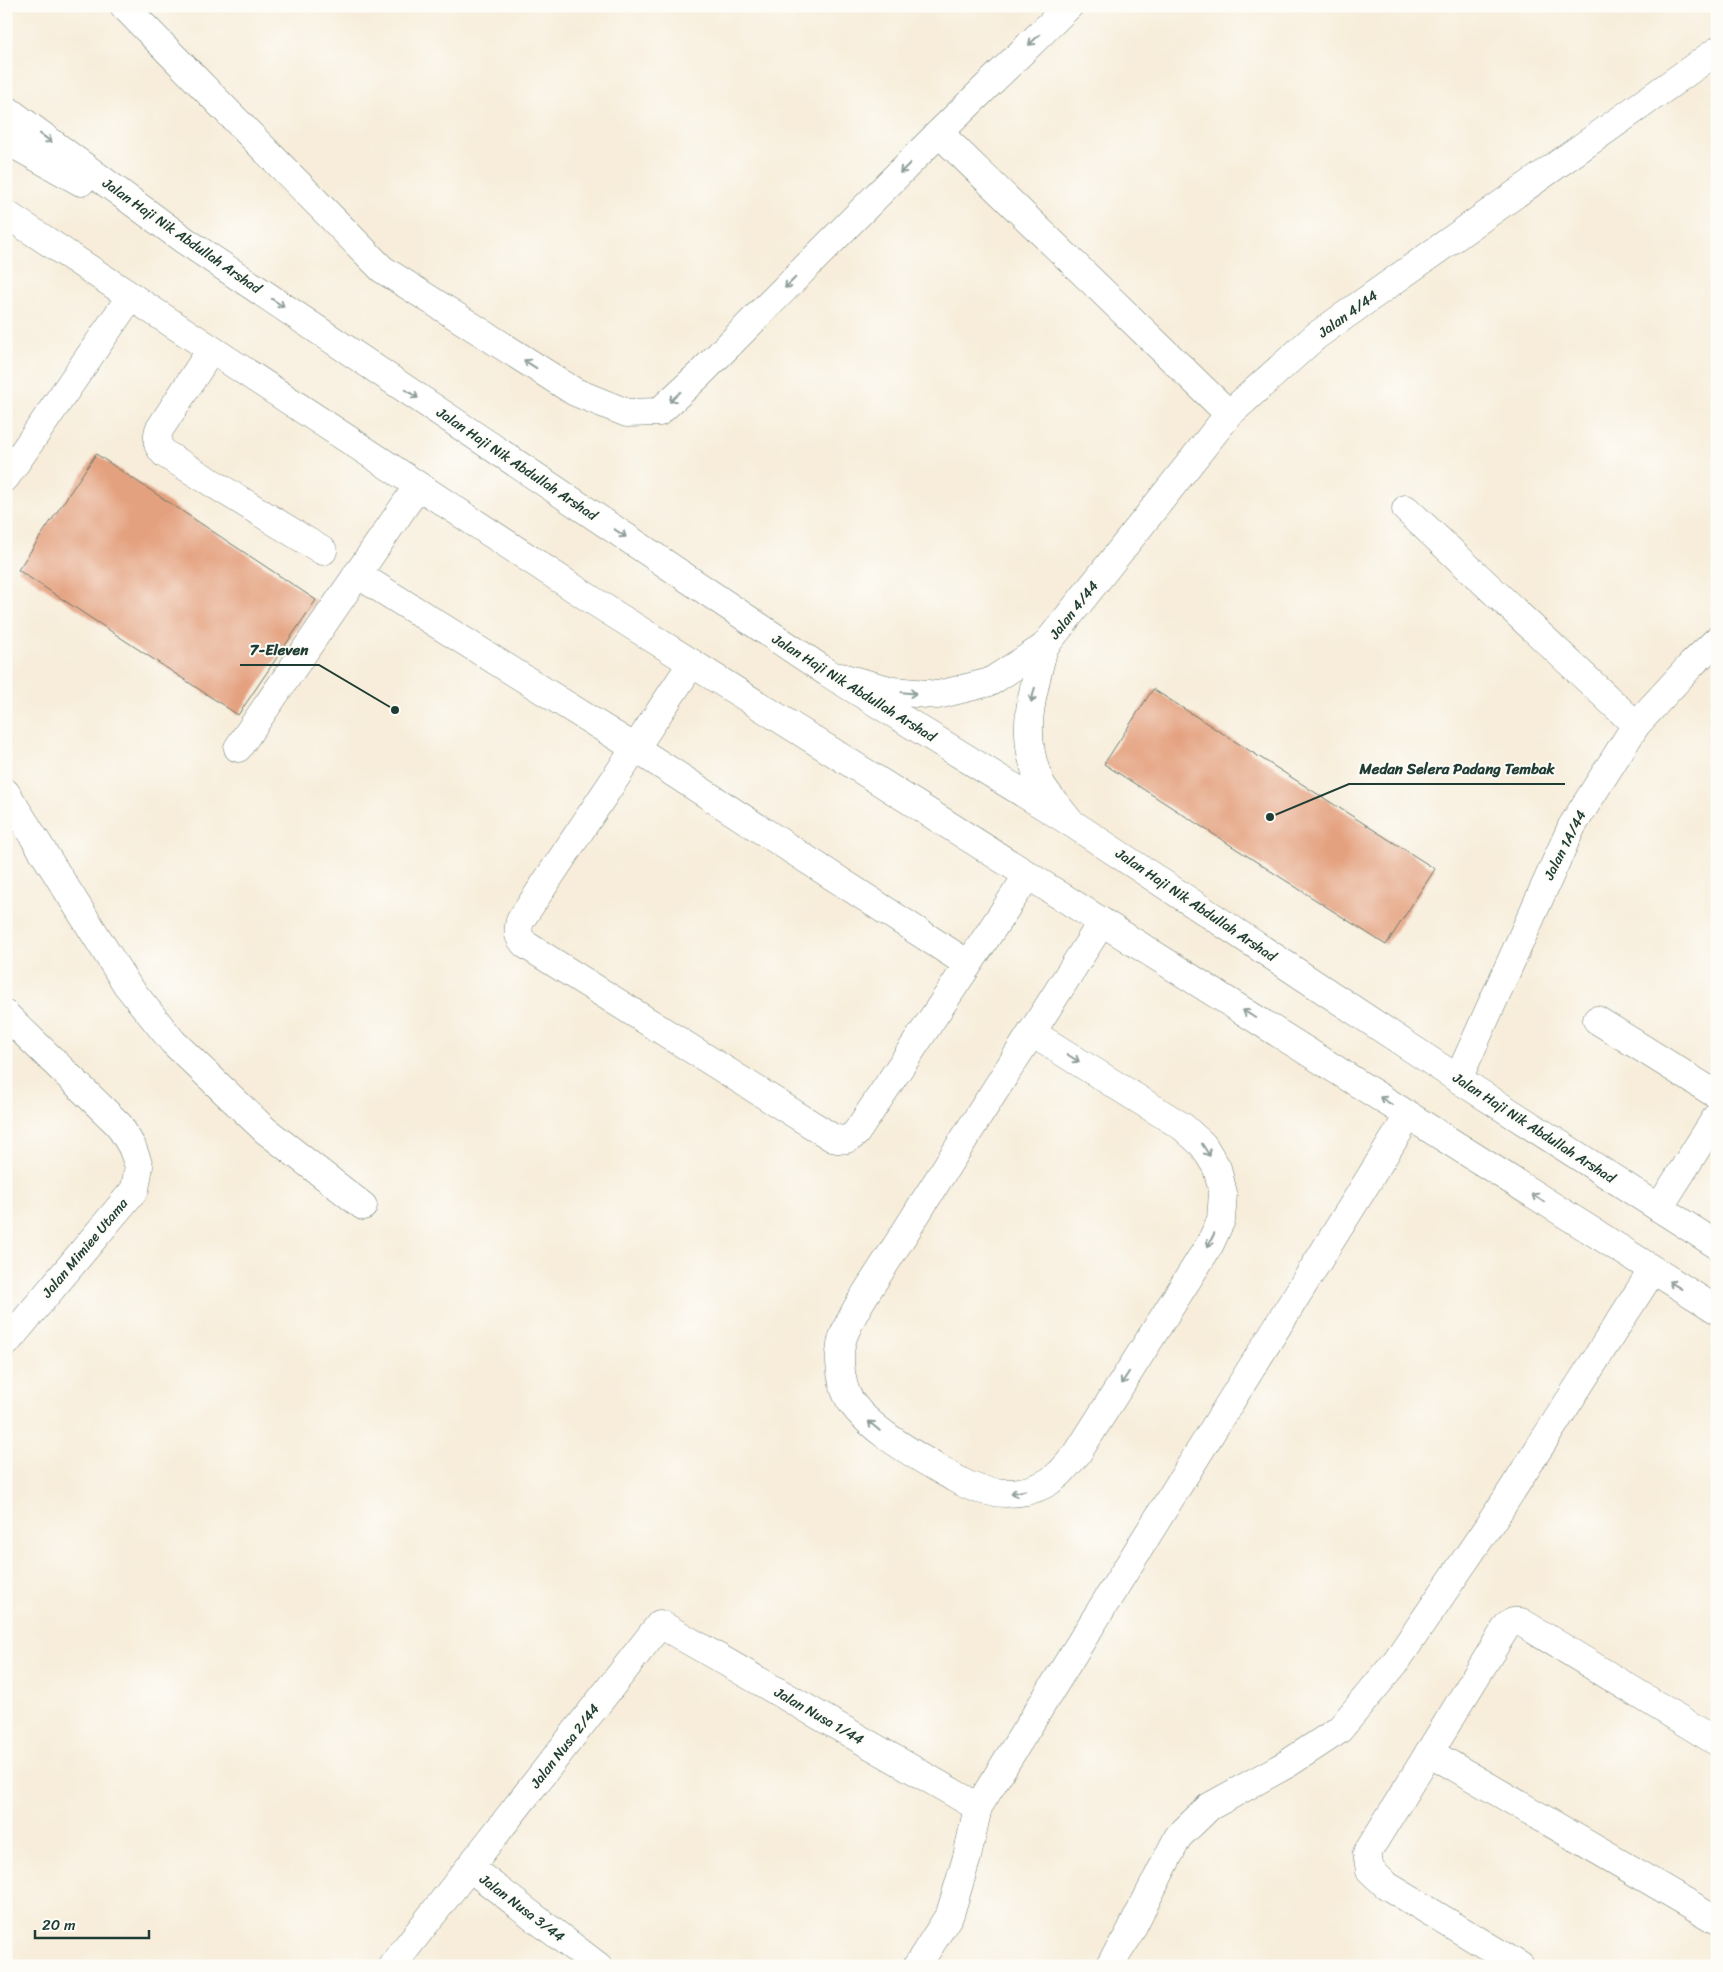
<svg xmlns="http://www.w3.org/2000/svg" width="1723" height="1972" font-family="Sriracha,sans-serif">
<rect width="100%" height="100%" fill="#fdfcf7"/>
<filter id="ink" filterUnits="userSpaceOnUse"><feTurbulence type="fractalNoise" baseFrequency=".02" numOctaves="2"/><feDisplacementMap in="SourceGraphic" scale="10" xChannelSelector="R" yChannelSelector="G"/><feConvolveMatrix kernelMatrix="1 2 1 2 8 2 1 2 1" color-interpolation-filters="sRGB"/></filter>
<filter id="wash" filterUnits="userSpaceOnUse"><feTurbulence type="fractalNoise" baseFrequency=".0096" numOctaves="4" result="noise"/><feDisplacementMap in="SourceGraphic" scale="20" xChannelSelector="R" yChannelSelector="G"/><feGaussianBlur stdDeviation="1.12" result="paint"/><feColorMatrix in="noise" values="0 0 0 0 0 0 0 0 0 0 0 0 0 0 0 0 0 1.4 0 .05"/><feComposite in="paint" operator="in"/></filter>
<g filter="url(#wash)">
<rect width="100%" height="100%" fill="#f7edda"/>
<g id="blocks">
<!-- building -->
<g fill="#e4a17f">
<path d="M96,454l220,146 -78,115 -220,-145z"/>
<path d="M1153,689l282,180 -49,76 -282,-181z"/>
</g>
</g>
</g>
<g filter="url(#ink)">
<use href="#blocks" fill-opacity="0" stroke="#6b7b6e" stroke-width="1"/>
<g fill="none" stroke-linecap="round" stroke-linejoin="round">
<defs>
<g id="minor">
<path d="M124,6l258,263 193,123 52,21 32,-1 41,-38 239,-241 130,-127"/>
<path d="M939,133l290,281"/>
<path d="M211,350l-52,80c-3,11 -2,16 6,24l158,97"/>
<path d="M6,477l125,-181"/>
<path d="M1406,509l230,216"/>
<path d="M357,574l278,174 333,216"/>
<path d="M1044,647c-12,48 -25,87 -4,135 7,14 21,27 30,40"/>
<path d="M692,663l-172,258c-3,11 -2,16 6,24l307,193c10,3 15,2 23,-5l172,-258"/>
<path d="M841,677l52,14 45,4 52,-13 54,-35 185,-233 87,-78 401,-285"/>
<path d="M238,748l180,-262"/>
<path d="M6,793l121,192 46,57 92,88 98,76"/>
<path d="M6,1015l113,110 13,22 7,19 -4,23 -129,154"/>
<path d="M1597,1020l120,75"/>
<path d="M1032,1033l151,94 20,18 14,23 6,25 -2,27 -11,24 -133,210c-6,6 -11,13 -17,19 -27,26 -73,25 -104,6 -32,-19 -99,-54 -111,-89 -5,-17 -7,-37 -2,-53 8,-21 20,-40 32,-58 16,-25 32,-49 47,-74 60,-94 120,-189 180,-283"/>
<path d="M1458,1079l114,-253 64,-101 56,-61 25,-24"/>
<path d="M1659,1208l58,-92"/>
<path d="M1429,1752l288,168"/>
<path d="M470,1868l128,98"/>
<path d="M392,1966l268,-342 318,183"/>
<path d="M917,1966l33,-52 17,-57 11,-50 431,-692"/>
<path d="M1109,1966l18,-28 51,-101 31,-30 78,-43 52,-34 56,-67 105,-154 152,-238"/>
<path d="M1520,1966l-134,-81 -16,-15 -3,-17 140,-227 6,-4h8l196,120"/>
</g>
<g id="major">
<path d="M6,109l178,131 644,433 242,149 388,257 259,166"/>
<path d="M6,140l75,42"/>
<path d="M6,214l589,388 1122,708"/>
</g>
</defs>
<!-- minor casing -->
<use href="#minor" stroke="#6b7b6e" stroke-width="29"/>
<!-- major casing -->
<use href="#major" stroke="#6b7b6e" stroke-width="29"/>
<!-- minor -->
<use href="#minor" stroke="#fff" stroke-width="28"/>
<!-- major -->
<use href="#major" stroke="#fff" stroke-width="28"/>
</g>
<!-- one-way arrows -->
<defs><path id="oneway-shaft" d="M-6 0H5M1.5-3L5.5 0L1.5 3" fill="none" stroke-width="1.6" stroke-linecap="round" stroke-linejoin="round" transform="scale(1.25)"/></defs>
<g stroke="#8f9e9a">
<use href="#oneway-shaft" transform="translate(1034 40) rotate(136)"/>
<use href="#oneway-shaft" transform="translate(46 138) rotate(36)"/>
<use href="#oneway-shaft" transform="translate(905 168) rotate(135)"/>
<use href="#oneway-shaft" transform="translate(790 283) rotate(135)"/>
<use href="#oneway-shaft" transform="translate(278 303) rotate(34)"/>
<use href="#oneway-shaft" transform="translate(530 364) rotate(-147)"/>
<use href="#oneway-shaft" transform="translate(412 394) rotate(34)"/>
<use href="#oneway-shaft" transform="translate(675 397) rotate(137)"/>
<use href="#oneway-shaft" transform="translate(620 533) rotate(34)"/>
<use href="#oneway-shaft" transform="translate(909 693) rotate(5)"/>
<use href="#oneway-shaft" transform="translate(1033 695) rotate(104)"/>
<use href="#oneway-shaft" transform="translate(1249 1014) rotate(-148)"/>
<use href="#oneway-shaft" transform="translate(1073 1058) rotate(32)"/>
<use href="#oneway-shaft" transform="translate(1386 1101) rotate(-148)"/>
<use href="#oneway-shaft" transform="translate(1206 1150) rotate(57)"/>
<use href="#oneway-shaft" transform="translate(1538 1198) rotate(-147)"/>
<use href="#oneway-shaft" transform="translate(1211 1240) rotate(116)"/>
<use href="#oneway-shaft" transform="translate(1675 1285) rotate(-149)"/>
<use href="#oneway-shaft" transform="translate(1125 1378) rotate(123)"/>
<use href="#oneway-shaft" transform="translate(874 1426) rotate(-140)"/>
<use href="#oneway-shaft" transform="translate(1018 1492) rotate(168)"/>
</g>
</g>
<g text-anchor="middle" dominant-baseline="central" stroke-width="4" stroke-linejoin="round" paint-order="stroke">
<!-- street labels -->
<g font-size="14" fill="#1f3d34" stroke="#fdfcf7">
<text transform="translate(182 236) rotate(35)">Jalan Haji Nik Abdullah Arshad</text>
<text transform="translate(1348 314) rotate(-36)">Jalan 4/44</text>
<text transform="translate(517 464) rotate(34)">Jalan Haji Nik Abdullah Arshad</text>
<text transform="translate(1074 610) rotate(-52)">Jalan 4/44</text>
<text transform="translate(854 688) rotate(32)">Jalan Haji Nik Abdullah Arshad</text>
<text transform="translate(1565 845) rotate(-63)">Jalan 1A/44</text>
<text transform="translate(1196 905) rotate(34)">Jalan Haji Nik Abdullah Arshad</text>
<text transform="translate(1534 1128) rotate(33)">Jalan Haji Nik Abdullah Arshad</text>
<text transform="translate(85 1248) rotate(-50)">Jalan Mimiee Utama</text>
<text transform="translate(819 1716) rotate(30)">Jalan Nusa 1/44</text>
<text transform="translate(565 1746) rotate(-52)">Jalan Nusa 2/44</text>
<text transform="translate(522 1908) rotate(37)">Jalan Nusa 3/44</text>
</g>
</g>
<!-- callouts -->
<path fill="none" stroke="#1f3d34" stroke-width="2" d="M395 710L319 665H240M1270 817L1349 784H1565"/>
<g fill="#1f3d34" stroke="#fdfcf7" stroke-width="2">
<circle cx="395" cy="710" r="5"/>
<circle cx="1270" cy="817" r="5"/>
</g>
<g font-size="15" text-anchor="middle" font-weight="bold" fill="#1f3d34" stroke="#fdfcf7" stroke-width="4" stroke-linejoin="round" paint-order="stroke">
<text x="279" y="655">7-Eleven</text>
<text x="1457" y="774">Medan Selera Padang Tembak</text>
</g>
<!-- margin -->
<rect width="1723" height="1972" fill="none" stroke="#fdfcf7" stroke-width="25"/>
<!-- scale -->
<path d="M35 1930v8h114v-8" fill="none" stroke="#1f3d34" stroke-width="2.5"/>
<text x="42" y="1930" font-size="15" fill="#1f3d34" stroke="#fdfcf7" stroke-width="4" paint-order="stroke">20 m</text>
</svg>
